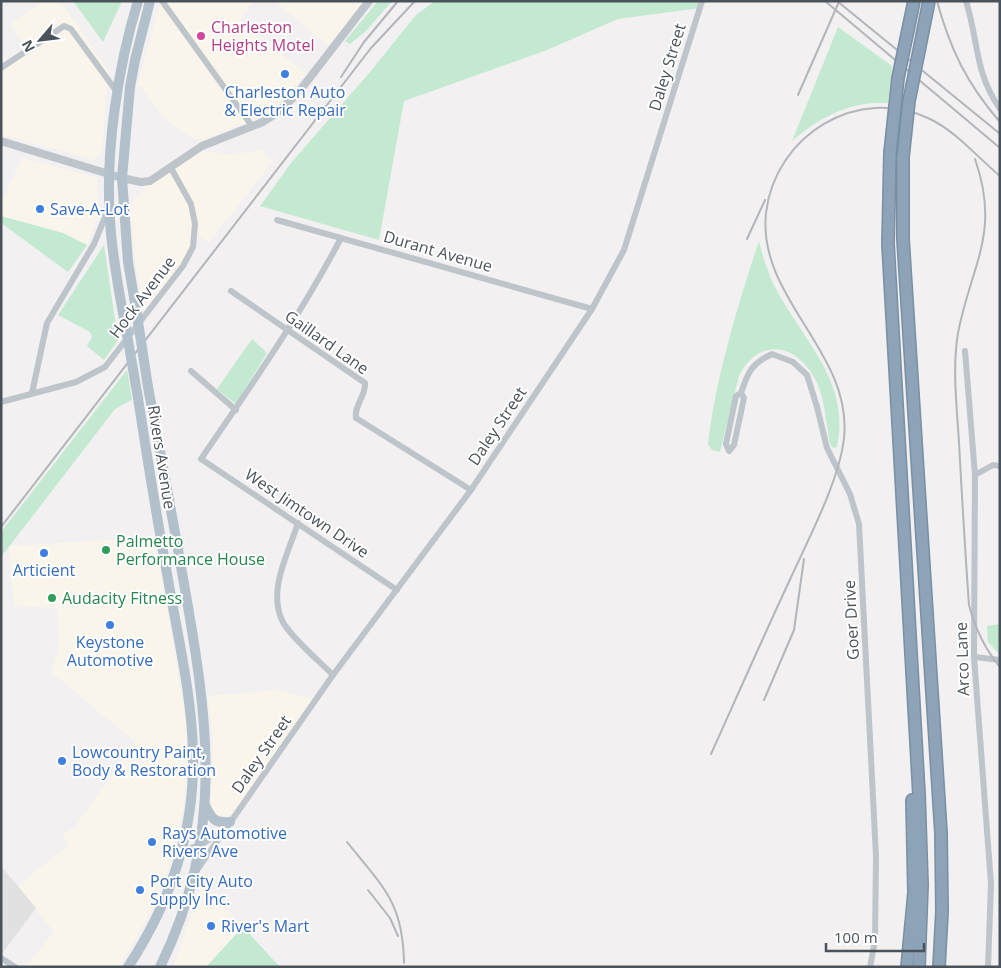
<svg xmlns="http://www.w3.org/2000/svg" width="1001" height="968" font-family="'Open Sans',sans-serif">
<rect width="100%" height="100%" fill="#f2f0f0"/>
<!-- commercial -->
<g fill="#faf5eb">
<path d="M44,1h16l48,68 -6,83 -7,8 -94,-26v-66l26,-18 -17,-26z"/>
<path d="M161,1h92l-13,19 66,54 -26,29 -15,12 -63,25 -10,-2 -27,-19 -27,-36z"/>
<path d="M274,1h90l-36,45z"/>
<path d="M196,150l34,5 30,-5 13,11 -65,82 -12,-11 -3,15 -49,70 -10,-66 -4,-44 3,-8 10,-7 3,-10z"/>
<path d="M22,158l76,20 -1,41 -10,26 -24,-12 -62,-17 1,-15z"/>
<path d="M155,537l32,190 -1,57 -3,28 -13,54 -16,40 -34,61h-95l29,-35 -37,-46 52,-41 -7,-10 12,-7 61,-86 -84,-70 8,-24 -2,-40 -43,-2 -5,-60z"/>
<path d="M279,690l37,10 -82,116h-16l-6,-5 -1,-5 2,-67 -5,-43z"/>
<path d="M202,883l41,44 -37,40h-33z"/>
</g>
<!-- education -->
<path fill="#e2e1e1" d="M1,866l35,42 -35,47z"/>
<!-- green -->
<g fill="#c3ead0">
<path d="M73,1h49l-19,41z"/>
<path d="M378,1h14l-26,30 -16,13 -5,-3z"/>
<path d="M435,1h267l-2,7 -82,11 -71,31 -143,51 -25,139 -119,-34 31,-43 79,-91 46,-57z"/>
<path d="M838,27l54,39 -4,37c-36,-3 -70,15 -96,38z"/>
<path d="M1,216l62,17 24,12 -19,27 -67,-49z"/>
<path d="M759,241c5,20 11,39 22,57 28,48 69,88 56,149l-4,1 -3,-4c-4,-20 -5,-43 -13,-61 -18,-39 -57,-48 -78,-7l-19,76 -8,-2 -4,-5c7,-65 30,-141 51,-204z"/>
<path d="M104,245l14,95 -14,20 -17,-14 5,-9 -2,-5 -32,-17z"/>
<path d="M252,339l15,14 -31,51 -19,-15z"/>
<path d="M127,370l5,30 -17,9 -114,148v-25z"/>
<path d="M1000,624v31l-12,-13 -1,-16z"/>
<path d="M243,927l37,40h-74z"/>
</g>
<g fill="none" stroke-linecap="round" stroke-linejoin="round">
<defs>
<g id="motorway">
<path d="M890,153l-2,91 31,551 3,90 -3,82"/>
<path d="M903,157v82l38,594 1,78 -3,56"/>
<path d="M907,967l7,-74 -2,-93"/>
</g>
</defs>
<!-- motorway casing -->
<use href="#motorway" stroke="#788fa4" stroke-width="14"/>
<!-- minor -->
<g stroke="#bdc4ca" stroke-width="6">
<path d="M162,1l90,125"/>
<path d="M966,1c13,42 8,70 34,108"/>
<path d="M1,68l63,-42 7,3 46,63"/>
<path d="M277,220l315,89"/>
<path d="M341,238c-40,77 -91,149 -140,221l196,131"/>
<path d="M231,291l134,92c1,13 -11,22 -9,35l115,72"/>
<path d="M965,351l10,124 -1,182 17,227 -3,83"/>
<path d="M191,371l45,39"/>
<path d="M32,393l15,-70 47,-79 14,-34"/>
<path d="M741,393l3,5 -10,47 -5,6 -3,-7 10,-48 5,-3c7,-21 10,-29 31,-39l21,8 14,13 10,32 10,41 23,46 9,30 17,332 -1,85 -5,26"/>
<path d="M1,402l75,-20 29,-15 78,-101 10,-19 2,-23 -4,-20 -20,-36"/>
<path d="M975,475l18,-10 7,1"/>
<path d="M298,523c-10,31 -32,70 -14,101 11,17 34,36 49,51"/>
<path d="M974,657l26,3"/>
<path d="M181,852l23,-9 16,-11"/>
<path d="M197,870l136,-195 138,-185 121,-181 32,-59 78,-249"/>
<path d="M1,958l14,9"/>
</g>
<!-- tertiary -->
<path stroke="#bdc4ca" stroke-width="8" d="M1,141l121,37 19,4 9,-1 52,-35 61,-24 14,-9 21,-20 71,-92"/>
<!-- primary -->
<g stroke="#b2c0cb" stroke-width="10">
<path d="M137,315l-9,-53 -6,-84 8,-91 5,-27 15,-59"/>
<path d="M126,329c-7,-36 -14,-73 -16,-109 -5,-68 8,-154 28,-219"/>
<path d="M148,387c12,64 24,127 35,191 25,141 43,254 -23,389"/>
<path d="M205,805c6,13 10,19 25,17"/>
<path d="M128,967c42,-64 67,-137 65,-214 -1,-53 -13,-106 -22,-157 -12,-66 -23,-132 -33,-198"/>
</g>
<!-- motorway -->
<use href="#motorway" stroke="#8da4b8" stroke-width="11"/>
<!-- rail -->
<g stroke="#b2b5b9" stroke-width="2">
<path d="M825,1l175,147"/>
<path d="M837,1l162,132"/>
<path d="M937,1c13,48 30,83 63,121"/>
<path d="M341,77l23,-35 34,-41"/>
<path d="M798,95l40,-91"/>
<path d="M975,159c26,74 -4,106 -17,174 -6,36 -1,74 1,110 3,54 6,108 10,162 6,23 15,43 31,62"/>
<path d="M747,239l18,-39"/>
<path d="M1,527l370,-479 44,-47"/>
<path d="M764,700l30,-70 10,-71"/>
<path d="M711,754c27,-60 54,-121 82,-181 17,-37 47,-95 51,-135 9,-86 -87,-139 -78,-225 9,-78 92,-129 164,-94 27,13 47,38 70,57"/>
<path d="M347,842c36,45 56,60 57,121"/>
<path d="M368,890l22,28 8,18"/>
</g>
<defs>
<g id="motorway-bridge">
<path d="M890,153l8,-75 16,-77"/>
<path d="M903,157l6,-56 20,-100"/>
</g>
</defs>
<!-- motorway-bridge casing -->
<use href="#motorway-bridge" stroke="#788fa4" stroke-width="14" stroke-linecap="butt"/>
<!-- primary-bridge -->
<g stroke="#b2c0cb" stroke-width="10">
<path d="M137,315l11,72"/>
<path d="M126,329l12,69"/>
</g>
<!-- motorway-bridge -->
<use href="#motorway-bridge" stroke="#8da4b8" stroke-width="11"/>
</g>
<!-- markers -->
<circle fill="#d1479c" stroke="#fff" stroke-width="2" cx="201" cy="36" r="5"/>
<g fill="#3f7fe0" stroke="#fff" stroke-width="2">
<circle cx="285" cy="74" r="5"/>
<circle cx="40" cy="209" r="5"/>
<circle cx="44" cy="553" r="5"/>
<circle cx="110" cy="625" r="5"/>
<circle cx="62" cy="761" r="5"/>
<circle cx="152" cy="842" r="5"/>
<circle cx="140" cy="890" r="5"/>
<circle cx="211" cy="926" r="5"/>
</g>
<g fill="#2e9e5b" stroke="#fff" stroke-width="2">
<circle cx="106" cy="550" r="5"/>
<circle cx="52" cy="598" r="5"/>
</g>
<g text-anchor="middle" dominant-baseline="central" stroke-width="4" stroke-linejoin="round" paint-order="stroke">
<!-- hotel labels -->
<g font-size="16" fill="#b23c85" stroke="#fff" text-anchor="start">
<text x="211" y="27">Charleston<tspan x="211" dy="18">Heights Motel</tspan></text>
</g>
<!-- street labels -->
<g font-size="16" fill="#4a535b" stroke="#fff">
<text transform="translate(667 67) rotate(-73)">Daley Street</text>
<text transform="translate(438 251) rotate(16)">Durant Avenue</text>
<text transform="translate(142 297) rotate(-53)">Hock Avenue</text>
<text transform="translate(327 342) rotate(35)">Gaillard Lane</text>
<text transform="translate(497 426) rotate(-56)">Daley Street</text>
<text transform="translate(162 457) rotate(81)">Rivers Avenue</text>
<text transform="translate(307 513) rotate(34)">West Jimtown Drive</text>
<text transform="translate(851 620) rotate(-93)">Goer Drive</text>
<text transform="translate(962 659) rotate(-92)">Arco Lane</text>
<text transform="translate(261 754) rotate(-55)">Daley Street</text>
</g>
<!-- shop labels -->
<g font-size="16" fill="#366cbe" stroke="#fff" text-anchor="start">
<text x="285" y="92" text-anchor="middle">Charleston Auto<tspan x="285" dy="18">&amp; Electric Repair</tspan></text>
<text x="50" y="209">Save-A-Lot</text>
<text x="44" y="570" text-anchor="middle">Articient</text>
<text x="110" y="642" text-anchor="middle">Keystone<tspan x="110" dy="18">Automotive</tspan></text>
<text x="72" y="752">Lowcountry Paint,<tspan x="72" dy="18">Body &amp; Restoration</tspan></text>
<text x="162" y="833">Rays Automotive<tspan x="162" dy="18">Rivers Ave</tspan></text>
<text x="150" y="881">Port City Auto<tspan x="150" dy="18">Supply Inc.</tspan></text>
<text x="221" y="926">River's Mart</text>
</g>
<!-- leisure labels -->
<g font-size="16" fill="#27864d" stroke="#fff" text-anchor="start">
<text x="116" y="541">Palmetto<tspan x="116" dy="18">Performance House</tspan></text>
<text x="62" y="598">Audacity Fitness</text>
</g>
</g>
<!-- border -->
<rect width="1001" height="968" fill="none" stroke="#4a535b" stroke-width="5"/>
<!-- north arrow -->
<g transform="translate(40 40) rotate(242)" stroke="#ffffff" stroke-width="4" paint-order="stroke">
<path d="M0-4L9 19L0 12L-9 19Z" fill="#4a535b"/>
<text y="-8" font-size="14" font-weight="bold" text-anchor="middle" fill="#4a535b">N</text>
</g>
<!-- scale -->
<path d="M826 943v8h98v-8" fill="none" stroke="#4a535b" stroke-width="2.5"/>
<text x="834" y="943" font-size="15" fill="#4a535b" stroke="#ffffff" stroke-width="4" paint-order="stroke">100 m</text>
</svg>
